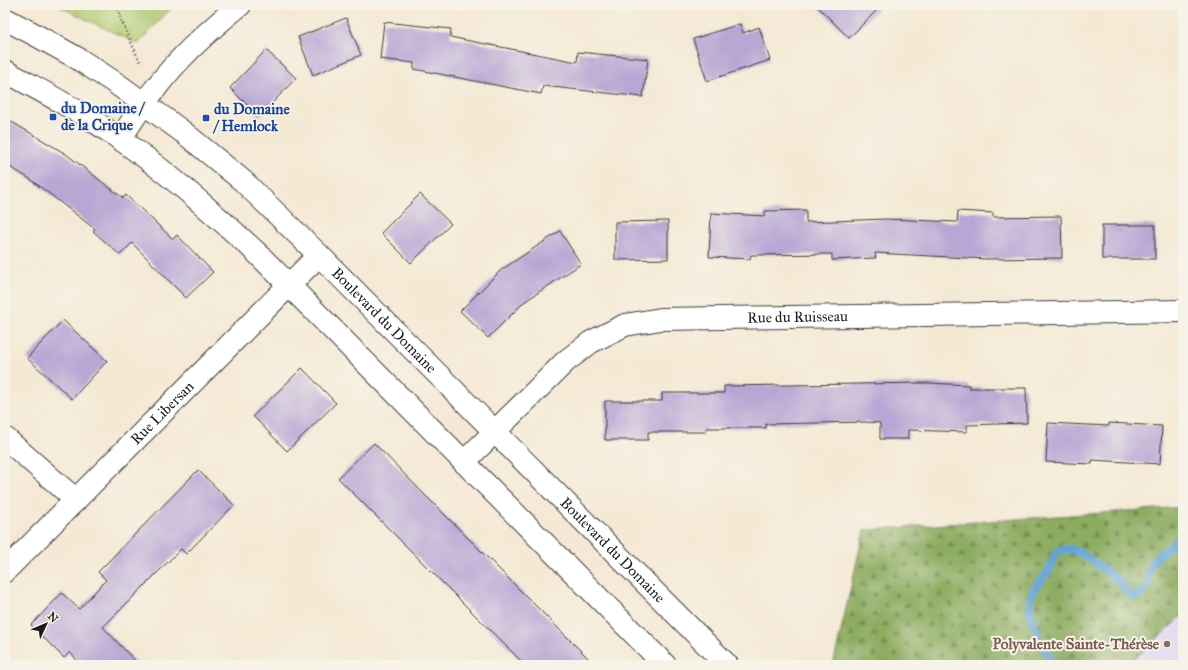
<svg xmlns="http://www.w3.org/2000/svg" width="1188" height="670" font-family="'IM FELL Great Primer',serif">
<defs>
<pattern id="forest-firs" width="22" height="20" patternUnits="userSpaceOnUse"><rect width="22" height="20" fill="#8cac60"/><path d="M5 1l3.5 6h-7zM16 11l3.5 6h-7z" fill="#728b4e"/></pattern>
</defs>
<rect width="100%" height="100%" fill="#f7f3e8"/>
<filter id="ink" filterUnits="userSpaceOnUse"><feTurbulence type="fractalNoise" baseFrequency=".025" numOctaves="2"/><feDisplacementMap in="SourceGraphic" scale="8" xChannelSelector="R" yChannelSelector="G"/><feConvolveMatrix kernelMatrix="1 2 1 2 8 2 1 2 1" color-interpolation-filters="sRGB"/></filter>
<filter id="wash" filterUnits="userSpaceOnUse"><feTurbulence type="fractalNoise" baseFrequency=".012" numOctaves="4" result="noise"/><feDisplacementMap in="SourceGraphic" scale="16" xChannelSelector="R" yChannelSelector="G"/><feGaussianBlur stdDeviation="0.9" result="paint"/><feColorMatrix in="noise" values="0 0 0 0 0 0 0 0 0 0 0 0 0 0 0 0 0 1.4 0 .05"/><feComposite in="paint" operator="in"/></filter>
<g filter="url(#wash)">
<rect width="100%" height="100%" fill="#f4e9d4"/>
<!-- built -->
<path fill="#e0d4f4" d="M1183,615v50h-55l45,-41z"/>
<!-- forest -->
<path fill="url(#forest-firs)" stroke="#54643e" d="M1183,507v108l-55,50h-295l31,-135z"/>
<!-- park -->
<path fill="#b0c86d" stroke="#667244" d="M56,5h118l-36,39z"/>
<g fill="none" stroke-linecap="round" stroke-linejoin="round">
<!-- stream -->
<path stroke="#62a3d5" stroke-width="8" d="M1055,665l-15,-22 -10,-31v-12l3,-9 16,-21 7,-17 6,-3 8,-1 11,4 37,27 11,15 6,2c20,-11 9,-22 18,-35 8,-13 25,-17 30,-31"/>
</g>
<g id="blocks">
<!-- building -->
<g fill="#b8a7d4">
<path d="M816,5h66l-33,33z"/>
<path d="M346,18l15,37 -48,20 -15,-38z"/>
<path d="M384,22l67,7 -1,8 127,25 1,-10 70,7 -5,38 -100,-11 -2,8 -127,-25v-6l-34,-4z"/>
<path d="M740,24l3,9 16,-6 11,33 -63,21 -14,-42z"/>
<path d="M266,50l30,28 -37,39 -29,-29z"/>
<path d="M5,118l61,36 57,44 3,-3 47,44 4,-4 36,37 -27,26 -54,-55 -12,12 -27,-24 2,-2 -65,-50 -25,-15z"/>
<path d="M420,194l31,30 -40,39 -30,-30z"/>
<path d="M806,210v12l80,-3 71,3 1,-11 35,2v4l68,-1 1,42 -75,1 -112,-6 1,5 -44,2v-6l-81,1 -1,4 -41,-2 2,-44 54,3v-5z"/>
<path d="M668,221v38l-53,1v-38z"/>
<rect x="1102" y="225" width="53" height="34"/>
<path d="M560,231l21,33 -57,38 -36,36 -28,-27 41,-41z"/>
<path d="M63,320l44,41 -35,38 -45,-41z"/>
<path d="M302,368l34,35 -49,48 -34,-35z"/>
<path d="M928,383l41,2v3h57l1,35 -60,2v7l-59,-2v9h-28v-16l-15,-1 -99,2v4h-60v4h-58v8h-43v-39h57v-8h62v-7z"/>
<path d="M1048,423l61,3v-3l53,3 -2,38 -68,-4v4l-46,-2z"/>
<path d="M374,443l47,48 174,174h-70l-187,-187z"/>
<path d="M198,470l36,35 -48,49 -5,-5 -78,78 36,38h-58l-11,-13 -6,6 -33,-33 31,-32 17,16 27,-29 -8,-8z"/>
</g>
</g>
</g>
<g filter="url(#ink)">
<use href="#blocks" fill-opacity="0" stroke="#3c3b38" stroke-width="1"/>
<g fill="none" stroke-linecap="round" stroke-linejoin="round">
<defs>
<g id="street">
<path id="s1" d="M5,19l27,14 45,25 40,26 66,48 60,49 76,74 408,410"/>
<path d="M5,71c36,20 72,38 105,61 53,36 99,77 146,120l409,413"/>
<path d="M120,139c12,-17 22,-35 35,-50 24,-32 54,-59 85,-84"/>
<path d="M5,438l71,62"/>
<path id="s2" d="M464,462l102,-101 25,-19 34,-17 36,-6 522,-8"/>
<path id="s3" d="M5,571l314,-316"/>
</g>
</defs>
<!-- street casing -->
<use href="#street" stroke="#3c3b38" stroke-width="24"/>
<!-- path -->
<path stroke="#3c3b38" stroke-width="2.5" stroke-dasharray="1 3" stroke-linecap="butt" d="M117,5l5,17 18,40"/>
<!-- street -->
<use href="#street" stroke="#fff" stroke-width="22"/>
</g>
</g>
<!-- markers -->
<g fill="#1a4fb4" stroke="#f7f3e8" stroke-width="1.5">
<rect x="49" y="113" width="8" height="8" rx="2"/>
<rect x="202" y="114" width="8" height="8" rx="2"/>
</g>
<circle fill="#8d6e63" stroke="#f7f3e8" stroke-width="1.5" cx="1167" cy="644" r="4"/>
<g text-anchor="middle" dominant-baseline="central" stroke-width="4" stroke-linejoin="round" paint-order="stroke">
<!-- transit labels -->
<g font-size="15" font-weight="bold" fill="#164399" stroke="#f7f3e8" text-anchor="start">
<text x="61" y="108">du Domaine /<tspan x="61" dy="17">de la Crique</tspan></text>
<text x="214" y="109">du Domaine<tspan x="214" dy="17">/ Hemlock</tspan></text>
</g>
<!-- street labels -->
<g font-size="15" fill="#1c1c1c" stroke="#f7f3e8">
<text stroke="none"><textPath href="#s2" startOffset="386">Rue du Ruisseau</textPath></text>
<text stroke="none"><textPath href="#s1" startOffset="487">Boulevard du Domaine</textPath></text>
<text stroke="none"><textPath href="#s3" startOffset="223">Rue Libersan</textPath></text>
<text stroke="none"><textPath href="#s1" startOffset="811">Boulevard du Domaine</textPath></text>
</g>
<!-- education labels -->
<g font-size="15" font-weight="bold" fill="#785e54" stroke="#f7f3e8" text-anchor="end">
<text x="1159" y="644">Polyvalente Sainte-Thérèse</text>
</g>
</g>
<!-- margin -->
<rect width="1188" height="670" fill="none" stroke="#f7f3e8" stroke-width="20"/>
<!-- north arrow -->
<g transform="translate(46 624) rotate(46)" stroke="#f7f3e8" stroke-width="3" paint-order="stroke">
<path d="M0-3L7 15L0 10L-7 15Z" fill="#1c1c1c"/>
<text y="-6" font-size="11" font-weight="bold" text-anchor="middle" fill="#1c1c1c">N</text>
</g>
</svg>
